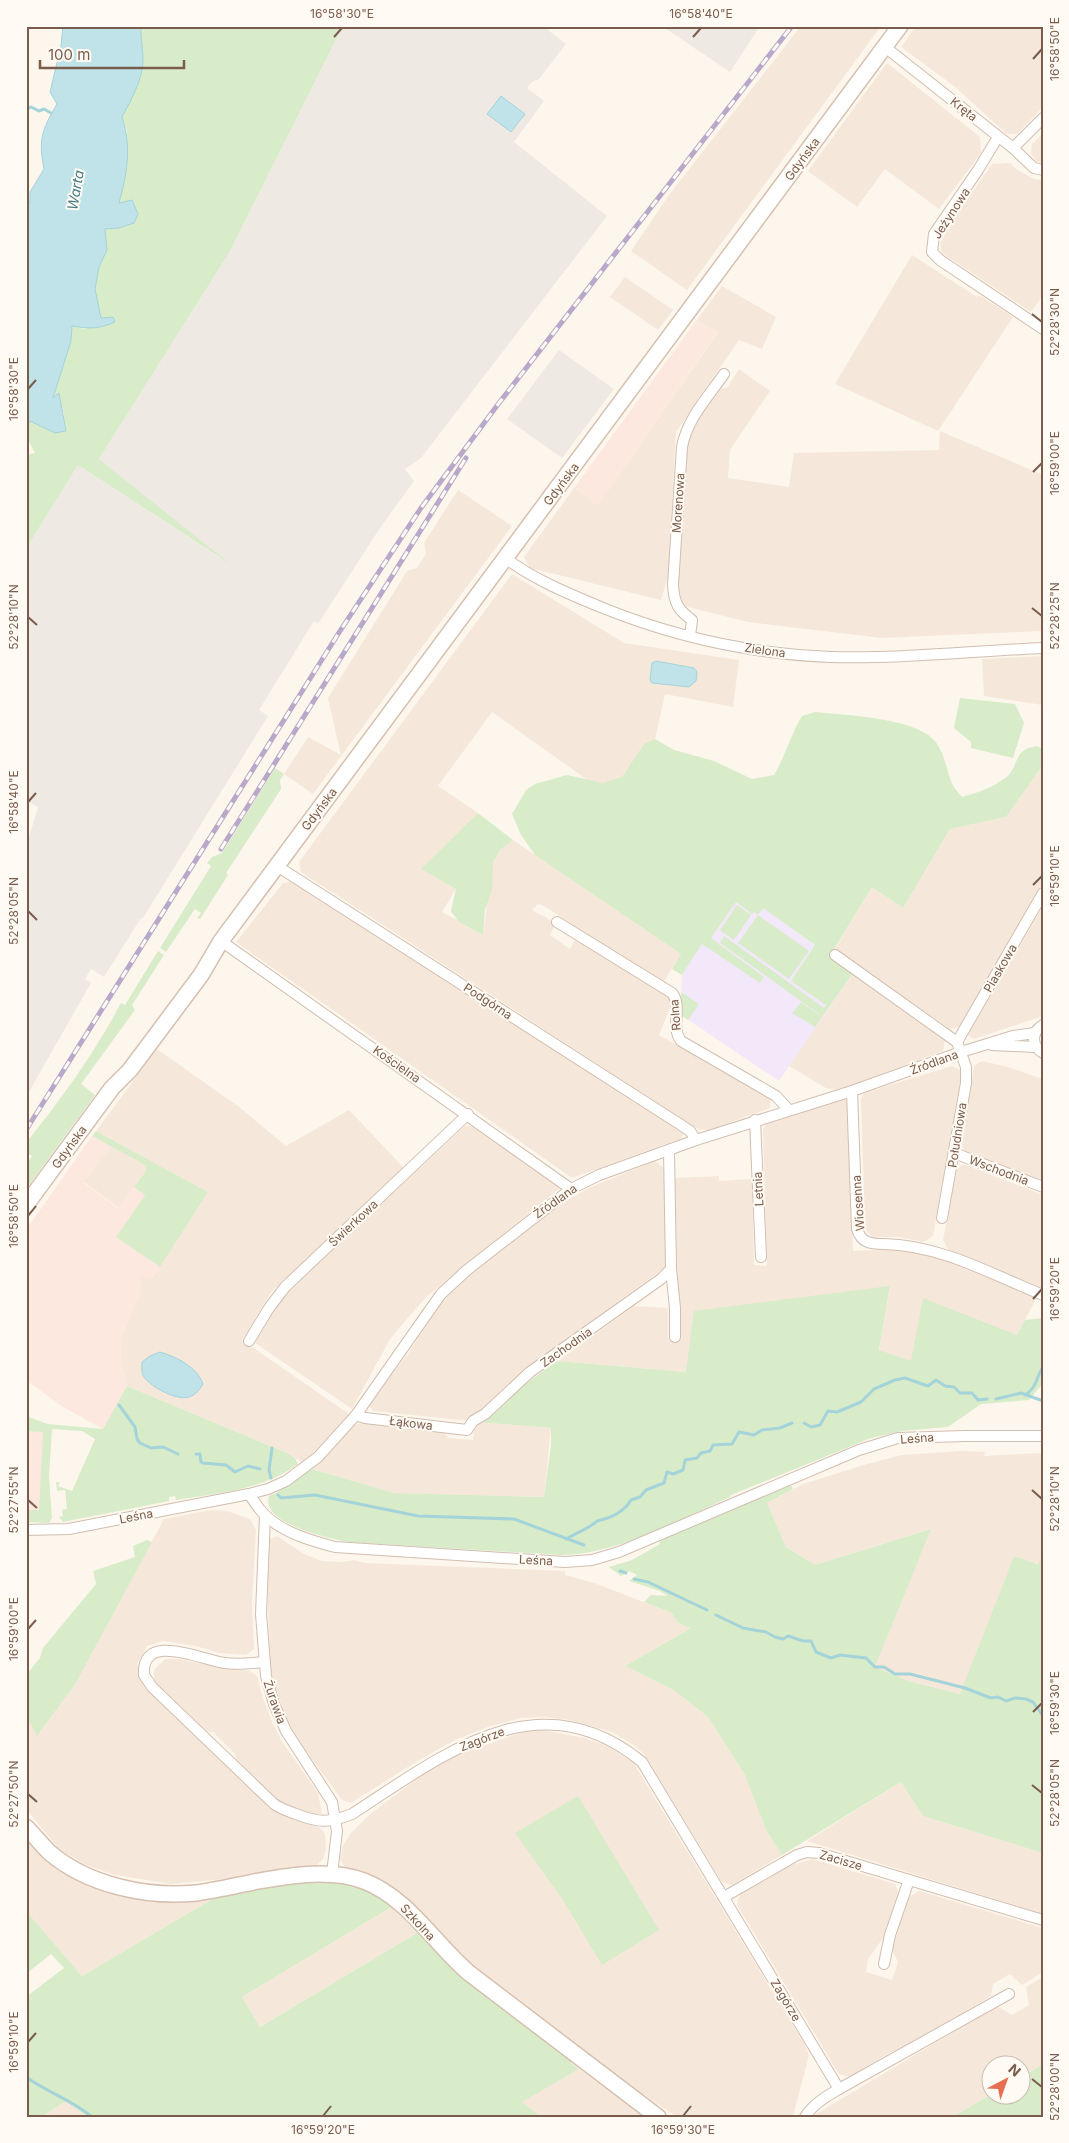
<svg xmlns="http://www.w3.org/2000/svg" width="1069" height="2143" font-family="Inter,sans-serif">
<rect width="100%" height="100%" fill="#fdf6ec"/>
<!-- residential -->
<g fill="#f5e8da">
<path d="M801,26h80l-194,264 -56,-39 38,-56z"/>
<path d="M916,26h127v81l-26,27h-10l-53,-48 -53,-39z"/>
<path d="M887,63l93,74 1,16 -42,56 -54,-40 -28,38 -49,-36z"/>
<path d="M1043,133v30l-6,-1 -6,-8 1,-10z"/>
<path d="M1010,163l6,6 18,10 9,1v115l-12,17 -89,-59 -2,-10 14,-25 38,-54z"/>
<path d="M912,255l65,42 2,-2 34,22 -75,114 -103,-47z"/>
<path d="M625,277l48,33 -15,20 -48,-33z"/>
<path d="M722,286l54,31 -14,32 -23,-9 -63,92 -8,144 -7,24 -131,-32 -6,-11 50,-69 24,17 120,-173 -22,-11z"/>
<path d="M739,369l31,22 -40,59 -2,28 61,9 5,-34 145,-3 1,-19 103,44v156l-161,7 -134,-16 -64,-16 -6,-17 9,-154 32,-46 8,-1z"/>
<path d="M458,490l54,36 -199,268 -29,-20 24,-37 33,18 -13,-57 79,-127 10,-3 9,-14 -2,-11z"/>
<path d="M512,574l112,69 115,17 -6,47 -68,-13 -11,50 -37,57 -125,-89 -54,74 40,27 -56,56 34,20 -14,23 41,22 10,-71 7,-13 13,-10 168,114 -18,29 -119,-77 -6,-2 -6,6 24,13 -6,12 20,14 7,-12 97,61 -15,37 111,63v10l-61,22 -11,-1 -397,-257 -2,-10z"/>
<path d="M1043,656v49l-59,-9 -2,-37z"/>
<path d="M1043,765v118l-84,144 -9,2 -115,-80 37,-62 31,21 47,-79 56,-12z"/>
<path d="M293,881l390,252 -1,5 -110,40 -336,-236 47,-59z"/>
<path d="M1043,906v110l-69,23 -6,-4z"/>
<path d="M853,973l58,39 -1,3 35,25 -2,11 -105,39 -12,-2 -37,-22z"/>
<path d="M157,1049l82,58 47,39 63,-36 55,58 -132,123 -30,49 107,74 -45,49 -17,-10 -160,-67 -6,-24v-24l20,-48v-14l11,3 56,-87 -112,-61z"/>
<path d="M982,1061l26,6 35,12v103l-78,-30 -4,-9 13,-77z"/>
<path d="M952,1066l10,5 -29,165 -9,6 -25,-5h-27l-7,-8 -4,-130 3,-6z"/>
<path d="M844,1099l4,3 5,149 44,-2 32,6 108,42 -20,38 -23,-8 -83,35 -32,-11 11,-64 -204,85 -128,-11 76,-55 34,2v30l11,2 -4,-162 44,-2v5l33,-2 2,86 13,1 -4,-137 4,-6z"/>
<path d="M465,1126h9l86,62 -135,110 -35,41 -38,70 -97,-66 26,-45z"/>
<path d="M111,1146l34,19 1,6 -27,37 -35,-26z"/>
<path d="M655,1161l9,7 3,98 -129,94 -69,61 -96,-10 -5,-6 40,-51 32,-51 29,-27 82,-67 40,-22z"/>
<path d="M963,1164l80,31v93l-94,-37 -6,-11 14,-71z"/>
<path d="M475,1422l76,6 -7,69 -150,-4 -82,-24 42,-44 8,-2 79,8 8,7 24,2z"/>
<path d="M962,1451l23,1 -1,4 59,-3v101l-4,10 -25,-8 -53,138 -52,-13 -34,-14 55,-138 -115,36 -29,-18 -19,-44 36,-19 64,-20 35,-9z"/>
<path d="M211,1510l16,1 23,8 6,11 -4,72 2,47 -8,6 -27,-2 -23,-7 -33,-5 -16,5 -10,18 7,19 147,132 29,13 5,6 1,15 -3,10 -7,7 -71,11 -74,7 -56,-9 -31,-11 -25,-15 -33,-40v-94l12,20 38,-52 88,-164z"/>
<path d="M277,1536l27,18 18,7 21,1 11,-2 11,3 200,8v4l32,9 75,29 6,10 13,5 -66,38 50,25 33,26 37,58 21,55 16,25 -50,30 -10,-3 -77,-127 -10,-9 -23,-14 -42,-12 -24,-3 -25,1 -33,9 -33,13 -36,20 -68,43 -9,-3 -47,-64 -11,-22 -13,-42 -4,-85 3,-48z"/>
<path d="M165,1659h15l22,5 48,7 7,5 6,22 10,26 10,19 35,50 4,20 -10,3 -34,-15 -41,-40 -2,-7 -22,-22 -6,-1 -53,-50v-11z"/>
<path d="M528,1730h14l43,8 22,8 26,16 173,285 3,8 -16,62h-116l-83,-56 -131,-100 -57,-63 -44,-27 -17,-4 -5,-8 3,-13 7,-12 20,-20 56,-42 36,-19z"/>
<path d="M901,1782l22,34 120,37v61l-236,-73z"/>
<path d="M26,1837l25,28 27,15 34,13 57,8 52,-7 -139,82 -56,-65z"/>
<path d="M813,1859l82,25 4,10 -13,40 -18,25 -2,13 26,8 6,-18 -6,-12 3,-14 14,-39 10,-6 124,37v44l-21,13 -12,-11 -17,10 -2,12 -88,52 -12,4 -42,25 -10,-3 -102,-169 2,-9 49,-30z"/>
<path d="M393,1906l24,27 -157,94 -18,-30z"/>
<path d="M1043,1977v87l-21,13v-11h-30l-1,28 -38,23h-142l186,-111 15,9 17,-10 -3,-18z"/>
<path d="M579,2069l65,48h-103l-20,-15z"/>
<path d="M66,2101l22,16h-47z"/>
</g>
<!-- commercial -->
<g fill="#fde8e0">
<path d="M696,321l22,10 -120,175 -24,-18z"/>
<path d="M92,1136l19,10 -27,37 34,25 16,-21 11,8 -29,42 44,30 -8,12 -11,-2v13l-20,48v24l6,24 -24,43 -40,-22 -37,-27v-150z"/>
<path d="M26,1416l21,8 -4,98 -17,-2z"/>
</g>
<!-- industrial -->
<g fill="#efe9e4">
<path d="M343,26h200l23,18 -27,35 -7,3 -5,6 17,13 -30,41 93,74 -186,242 -16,11 9,12 -34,47 -62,96 -4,-3 -55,89 9,6 -125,202h-2l-37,59 -13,-8 -6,10 6,4 -65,114v-250l12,-40 -12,-7v-251l52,-84 145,95 -124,-101 130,-206z"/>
<path d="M662,26h98l-30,46z"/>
<path d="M559,350l55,39 -52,69 -55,-39z"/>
</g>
<!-- education -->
<path fill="#f3e8fa" d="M737,889l116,84 -74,108 -98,-66 1,-40z"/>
<!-- green -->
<g fill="#d8ecc9">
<path d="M141,26h202l-114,227 -130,206 131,105 -152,-99 -52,84v-94l9,-2c-6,-11 -12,-20 -5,-32l25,12 9,-18 -5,-21 -6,5 18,-58 1,-15 13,3 16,-10 -6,-30 4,-22 8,-17 -2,-21 14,-1 -1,-25 9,-72 -5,-14 13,-27 7,-21z"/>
<path d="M960,698l55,6 9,19 -11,35 -42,-10v-6l-17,-14z"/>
<path d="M815,712c29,3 98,6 118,27 11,11 13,29 18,42 2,6 7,11 11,16 13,-3 41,-13 49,-25 9,-15 5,-22 26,-26l6,3v16l-37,52 -56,12 -47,79 -31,-21 -42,69 23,17 -38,54 -23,-14 9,-11 18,13v-1l-99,-71 4,-7 100,72 2,-3 -35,-24 24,-36 -52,-37 -5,7 51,36 -20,28 -51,-36 20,-28 -4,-3 -2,2 -16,-12 -25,36 53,39 -4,6 -58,-39 -20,31 -10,-6 9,-15 -146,-99 -14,-20 -9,-21 14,-24 9,-6 32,-9 36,8 19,-6 22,-33 11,-5 19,11 40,11 38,18 22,-4c11,-18 16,-39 28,-59z"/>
<path d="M275,768l9,6 -4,6 1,9 -55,84 2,2 -28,44 -3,-1 4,-5 -6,-4 -29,43 -6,-4 51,-82 -4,-3 5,-6 10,-4z"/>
<path d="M478,813l35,27 -13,10 -7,13 -1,27 -7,20 -2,25 -25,-14 -7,-10 5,-22 -35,-20z"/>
<path d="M737,905l14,10 -17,25 -14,-10z"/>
<path d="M158,951l6,4 -32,50 3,5 -54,74 14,11 -69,94v-24l6,-9 -6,-4v-9c36,-45 68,-89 95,-140l4,2z"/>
<path d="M681,992l18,12 -11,16 -7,-5z"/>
<path d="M96,1131l112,61 -48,75 -44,-30 29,-42 -11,-8 12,-16 -1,-6 -53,-29z"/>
<path d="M890,1286l-11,64 32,11 12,-63 94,37 8,-15 18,-2v65l-14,17 -48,4 -33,23 -46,4 -31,7 -140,57 -1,2c-50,23 -118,59 -171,58l-211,-13c-19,-4 -88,-18 -79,-46l14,-7 1,-2 28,-18 82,24 150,4 7,-52v-17l-76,-6 76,-57 7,-4 128,11 8,-61z"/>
<path d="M127,1386l160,67 8,5 3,6c-34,26 -82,29 -122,36l-1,-4 -6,1v4l-106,21 -4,-5 4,-1 -1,-6 5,-1 -2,-19 -8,1 -1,-9h4l-2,4 14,5 23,-52 -13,-8 -30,-2 -3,47 3,42 -3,5 -23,-1v-12h13l4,-78 -17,-1v-15l21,8 56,5z"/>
<path d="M790,1484l3,5 -26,14 19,44 29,18 116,-36 -56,138 34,14 51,13 54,-138 24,8 5,-10v299l-120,-37 -22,-34 -119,73 -16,-25 -21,-55 -37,-58 -33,-26 -50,-25 66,-38 -13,-5 -6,-10 -28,-11 7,-7 17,1 -8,-5 -31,-10 8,-6 -8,-4 -8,5 -12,-9 23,-7 28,-16 -1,-3z"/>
<path d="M147,1540l5,2 -76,141 -39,53 -11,-21v-36l3,-3 -2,-2 13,-16 3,-10 53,-64 -3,-13 42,-14 -2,-11z"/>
<path d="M578,1796l81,134 -57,35 -39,-65 -48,-67z"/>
<path d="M324,1878c33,2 58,15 83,37l-3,3 -11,-12 -151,91 18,30 157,-94 -8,-9 3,-3 38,42 122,95 -1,5 8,6 -57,33 19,15h-453l-22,-16 -25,16h-15v-120l38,-29 -13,-14 -25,20v-63l56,65 139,-82z"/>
<path d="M1043,2064v53h-90l38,-23 31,2v-19z"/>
</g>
<!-- water -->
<g fill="#bfe3e8" stroke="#a5d3da">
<path d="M63,26h78c-1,14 4,29 1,44 -3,16 -12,32 -20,47 10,31 5,56 -3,86l13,-3 6,14 -4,9 -15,5 -14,1 2,21 -8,17 -4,22 6,29 12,-1 2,5c-16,7 -26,7 -43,4l-1,15 -18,57 6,-5 7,38 -11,2 -25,-12 -4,7v-219l4,-8v-9l14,-23c-6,-30 -2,-39 13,-65l-7,-12 11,-46z"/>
<path d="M501,96l24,18 -14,18 -24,-18z"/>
<path d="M656,661l38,7 3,4 -1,9 -7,6 -37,-4 -2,-3 2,-17z"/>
<path d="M160,1352c17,5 37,15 43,32 -3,5 -7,11 -14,13 -12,4 -38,-10 -45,-20 -3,-5 -2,-10 -2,-15l8,-6z"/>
</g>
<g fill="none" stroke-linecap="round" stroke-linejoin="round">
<!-- stream -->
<g stroke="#a5d3da" stroke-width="3">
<path d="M26,109l5,-2 8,4 5,-2 7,4"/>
<path d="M1025,1395c12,-7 11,-18 18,-28"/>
<path d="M996,1399l25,-6 22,8"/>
<path d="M119,1405l16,22 2,12 3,4 11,5 12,-1 15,7"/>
<path d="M804,1423l7,4 9,-2 8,-14 9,1 24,-10 13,-13 21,-9 10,-2 23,8 8,-6 9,6 9,1 6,6h12l6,7 9,-1"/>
<path d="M196,1454h4l1,8 2,1 23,2 9,7 13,-6 12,3"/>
<path d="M271,1478l-2,-8 3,-22"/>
<path d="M278,1495l3,3 34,-3 103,21 96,3 70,26"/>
<path d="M566,1539c8,-5 26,-12 31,-18 14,-3 27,-9 34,-21l9,-3 6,-7 18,-7 3,-11 6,2 10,-4 2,-10 12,-2 4,-5 9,-2 3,-6 19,-1 7,-12 15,3 8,-5 18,-2 12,-5"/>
<path d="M620,1571l6,2"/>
<path d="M634,1579l14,3 59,28"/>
<path d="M716,1615l27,13 23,4 9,5 8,2 5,-3 15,5h8l5,11 15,6 9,-3 26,3 9,9h9l11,7h15l55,14 26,10 7,-1 8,4 9,-3 11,1 7,3 10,14"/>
<path d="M26,2077c21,15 46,23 66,40"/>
</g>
<defs>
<g id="street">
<path d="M885,47l128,101 21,20 9,2"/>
<path d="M998,137l-20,33 -44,64 -2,18 8,8 103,69"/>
<path d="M1013,148l30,-30"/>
<path d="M505,558c30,22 64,36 98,50 72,29 150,46 228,49 69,2 142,-6 212,-9"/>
<path d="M690,636l2,-16c-14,-10 -18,-17 -19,-35l9,-138c5,-28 26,-50 42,-73"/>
<path d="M277,866l401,257 12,8 6,9"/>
<path d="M557,922l115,71c11,13 -2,34 9,48l95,55 13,14"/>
<path d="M221,941l350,248"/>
<path d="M835,955l122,87"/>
<path d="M1043,1025c-12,7 -12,21 0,28"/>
<path d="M992,1045l44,2"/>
<path d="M852,1091l5,138c4,14 14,15 27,15 56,1 107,30 159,51"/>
<path d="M755,1120l6,137"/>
<path d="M954,1153l89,34"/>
<path d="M942,1218l24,-135v-16l-9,-25 86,-149"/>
<path d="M671,1269l4,39v29"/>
<path d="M249,1341l20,-33 16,-21 183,-173"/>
<path d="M356,1415l9,3 102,12 6,-9 12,-7 45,-42 131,-93 10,-10 -2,-119"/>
<path d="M249,1494c5,7 10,16 17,22 18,17 46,25 69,31l230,15 27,-2 27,-8 240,-102 39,-12 67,-2h78"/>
<path d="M265,1515l-4,99 5,62 8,28 12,27 46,71 5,29 -5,43"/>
<path d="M26,1530l43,-1 180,-35 19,-5 18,-8 32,-24 38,-42 85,-121 26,-24 104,-81 28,-14 97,-35 156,-49 109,-39 52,-16 22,-3"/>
<path d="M264,1662c-13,1 -27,3 -39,1 -21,-2 -84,-33 -81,12l8,12 122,117c7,5 14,7 22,10 23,9 33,9 56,0 91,-59 187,-137 290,-52l197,327"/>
<path d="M724,1897l73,-42 10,-3 12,1 224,67"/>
<path d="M884,1964l6,-29 19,-55"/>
<path d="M805,2117c8,-13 22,-21 34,-28l170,-95"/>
</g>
<g id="secondary">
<path d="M26,1205l86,-117 18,-18 71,-95 20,-34 679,-915"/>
<path d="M26,1827c8,8 15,17 23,25 38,33 98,46 147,41 21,-3 42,-8 63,-12 34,-6 72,-12 105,0 44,17 70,62 105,92l189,144"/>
</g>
</defs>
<!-- street casing -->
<use href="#street" stroke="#d1beb0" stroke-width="12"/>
<!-- secondary casing -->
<use href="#secondary" stroke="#d6c0b0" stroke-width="18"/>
<!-- street -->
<use href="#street" stroke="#fff" stroke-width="10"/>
<!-- secondary -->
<use href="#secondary" stroke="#fff" stroke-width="15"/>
<defs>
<g id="rail">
<path d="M221,849l245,-391"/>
<path d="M26,1130l314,-499 81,-123 78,-105 293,-377"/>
</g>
</defs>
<!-- rail casing -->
<use href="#rail" stroke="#b9a8c9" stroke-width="5"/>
<!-- rail -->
<use href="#rail" stroke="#fffaf3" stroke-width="3" stroke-dasharray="9" stroke-linecap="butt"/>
</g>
<!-- ticks -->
<path fill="none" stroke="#7a5c4d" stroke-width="2" d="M334,37l8,-9M693,37l8,-9M1033,59l9,-10M1032,314l10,8M28,389l8,-9M1033,472l9,-9M1032,608l10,8M28,617l9,8M28,802l8,-9M1033,885l9,-9M28,911l9,9M28,1216l8,-10M1033,1299l9,-10M1032,1490l10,9M28,1500l9,8M28,1629l8,-9M1033,1712l9,-9M1032,1785l10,8M28,1794l9,8M28,2042l8,-9M1032,2079l10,8M323,2116l8,-10M683,2116l8,-10"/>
<g text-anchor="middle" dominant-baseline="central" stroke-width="4" stroke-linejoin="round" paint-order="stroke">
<!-- street labels -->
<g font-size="12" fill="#7a5c4d" stroke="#fffaf3">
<text transform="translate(964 109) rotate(38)">Kręta</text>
<text transform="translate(802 159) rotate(-54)">Gdyńska</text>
<text transform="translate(951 213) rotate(-57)">Jeżynowa</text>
<text transform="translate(561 484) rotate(-53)">Gdyńska</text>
<text transform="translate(678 503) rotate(-86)">Morenowa</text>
<text transform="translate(765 650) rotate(8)">Zielona</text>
<text transform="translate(319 809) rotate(-53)">Gdyńska</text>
<text transform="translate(1000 968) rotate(-60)">Piaskowa</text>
<text transform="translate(488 1001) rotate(33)">Podgórna</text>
<text transform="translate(675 1015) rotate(-95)">Rolna</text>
<text transform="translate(934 1062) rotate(-20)">Źródlana</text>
<text transform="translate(397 1064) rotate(35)">Kościelna</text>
<text transform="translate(957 1135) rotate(-81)">Południowa</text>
<text transform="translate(69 1147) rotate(-54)">Gdyńska</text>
<text transform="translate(999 1170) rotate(21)">Wschodnia</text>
<text transform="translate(758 1189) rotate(-93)">Letnia</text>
<text transform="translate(555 1201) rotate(-35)">Źródlana</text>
<text transform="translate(858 1203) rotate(-94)">Wiosenna</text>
<text transform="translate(353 1223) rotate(-43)">Świerkowa</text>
<text transform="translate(566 1347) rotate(-35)">Zachodnia</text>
<text transform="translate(411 1423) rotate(7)">Łąkowa</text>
<text transform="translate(917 1438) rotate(-4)">Leśna</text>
<text transform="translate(136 1516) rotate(-11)">Leśna</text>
<text transform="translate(536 1560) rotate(3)">Leśna</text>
<text transform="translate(275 1702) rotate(71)">Żurawia</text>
<text transform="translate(482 1739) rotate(-21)">Zagórze</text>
<text transform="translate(841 1860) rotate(16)">Zacisze</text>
<text transform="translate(418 1922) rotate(47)">Szkolna</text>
<text transform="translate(786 2000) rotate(59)">Zagórze</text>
</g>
<!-- water labels -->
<g font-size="14" font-style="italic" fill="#437c86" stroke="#fffaf3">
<text transform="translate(75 190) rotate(-80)">Warta</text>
</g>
</g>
<!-- border -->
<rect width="1069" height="2143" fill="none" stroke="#fffaf3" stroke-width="55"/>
<!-- north arrow -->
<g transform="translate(1006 2080) rotate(41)"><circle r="24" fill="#fffaf3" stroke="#cabbb1"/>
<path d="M0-4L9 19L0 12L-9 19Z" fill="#e76f51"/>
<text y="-8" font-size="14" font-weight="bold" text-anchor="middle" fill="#7a5c4d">N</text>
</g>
<!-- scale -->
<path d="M40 60v8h144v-8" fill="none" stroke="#7a5c4d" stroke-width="2.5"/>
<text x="48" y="60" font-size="15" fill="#7a5c4d" stroke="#fffaf3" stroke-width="4" paint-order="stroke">100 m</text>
<rect x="28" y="28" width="1014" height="2088" fill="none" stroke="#7a5c4d" stroke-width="2"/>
<g font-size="12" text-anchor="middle" fill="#7a5c4d">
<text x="342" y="18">16°58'30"E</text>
<text x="701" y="18">16°58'40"E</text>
<text transform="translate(1055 49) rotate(-90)" y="4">16°58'50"E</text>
<text transform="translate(1055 322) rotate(-90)" y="4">52°28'30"N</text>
<text transform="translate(14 389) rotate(-90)" y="4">16°58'30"E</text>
<text transform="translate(1055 463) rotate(-90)" y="4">16°59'00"E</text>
<text transform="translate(1055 616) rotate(-90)" y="4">52°28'25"N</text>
<text transform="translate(14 617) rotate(-90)" y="4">52°28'10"N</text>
<text transform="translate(14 802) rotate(-90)" y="4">16°58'40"E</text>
<text transform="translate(1055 876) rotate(-90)" y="4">16°59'10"E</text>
<text transform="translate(14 911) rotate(-90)" y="4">52°28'05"N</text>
<text transform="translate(14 1216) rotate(-90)" y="4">16°58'50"E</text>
<text transform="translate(1055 1289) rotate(-90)" y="4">16°59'20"E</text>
<text transform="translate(1055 1499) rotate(-90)" y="4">52°28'10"N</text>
<text transform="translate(14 1500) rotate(-90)" y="4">52°27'55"N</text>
<text transform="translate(14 1629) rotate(-90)" y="4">16°59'00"E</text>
<text transform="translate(1055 1703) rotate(-90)" y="4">16°59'30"E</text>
<text transform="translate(1055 1793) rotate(-90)" y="4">52°28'05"N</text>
<text transform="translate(14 1794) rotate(-90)" y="4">52°27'50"N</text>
<text transform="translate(14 2042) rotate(-90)" y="4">16°59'10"E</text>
<text transform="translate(1055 2087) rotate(-90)" y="4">52°28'00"N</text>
<text x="323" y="2134">16°59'20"E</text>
<text x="683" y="2134">16°59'30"E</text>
</g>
</svg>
